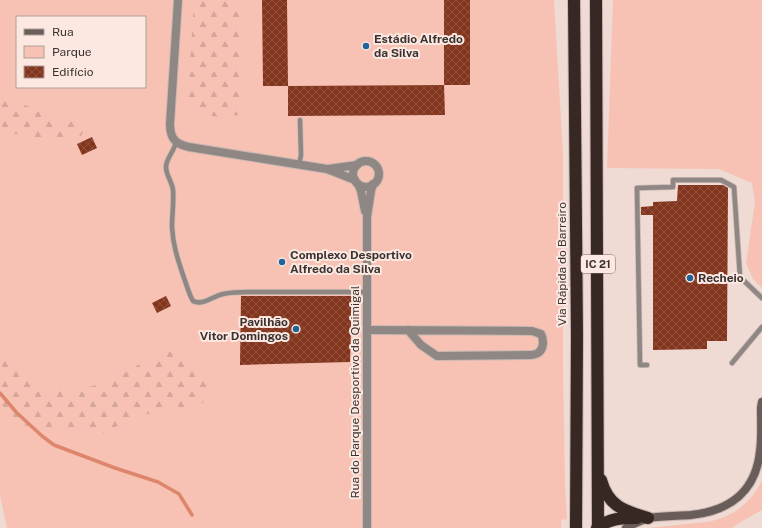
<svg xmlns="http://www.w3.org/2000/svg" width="762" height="528" font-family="'Public Sans',sans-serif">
<defs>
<pattern id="forest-firs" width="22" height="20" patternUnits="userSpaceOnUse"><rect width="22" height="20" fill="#f7c2b3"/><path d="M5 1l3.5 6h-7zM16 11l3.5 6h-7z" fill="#d4a79a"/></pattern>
<pattern id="building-cross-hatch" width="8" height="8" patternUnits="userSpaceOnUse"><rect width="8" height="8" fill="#83351e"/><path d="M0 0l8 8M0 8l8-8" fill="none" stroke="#90513f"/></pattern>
</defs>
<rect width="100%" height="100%" fill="#efdad4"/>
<!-- green -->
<g fill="#f7c2b3" fill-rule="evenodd">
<path d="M0,0h554l9,154v216l2,118 2,31 -6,1v8h-554l-7,-33zM17,17h128v70h-128z"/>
<path d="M613,0h149v288l-9,-9 -7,-16 9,-61 -3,-19 -33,-14 -112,-1z"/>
<path d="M762,480v30c-10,6 -21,11 -30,18h-85l60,-6c24,-4 45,-19 55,-42z"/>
</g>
<!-- forest -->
<g fill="url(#forest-firs)">
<path d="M194,0h45l1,115 -22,2 -31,-6z"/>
<path d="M0,101l21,2 17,8 24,9 26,4 -7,12c-16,1 -34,2 -50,1 -11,-1 -20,-6 -31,-3z"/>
<path d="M0,343l23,31 18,15 33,1 32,-7 24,-13 17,-11 22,-7 18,-3 4,12 8,14 16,6 -6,18 -19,12h-23l-19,3 -27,10 -20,10 -27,-6 -26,3 -29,-7 -19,-21z"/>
</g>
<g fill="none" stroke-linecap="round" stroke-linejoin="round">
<!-- stream -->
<path stroke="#dd866c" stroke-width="3.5" d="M0,393l16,19 26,24 12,9 61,23 43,14 21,12 13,21"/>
</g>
<!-- building -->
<g fill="url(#building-cross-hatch)">
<path d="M262,0h25l1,86h-25z"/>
<rect x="444" y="0" width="26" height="85"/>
<path d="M444,85l1,30 -157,1v-30z"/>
<path d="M92,137l5,11 -15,7 -5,-11z"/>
<path d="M678,185h45l5,3 -1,153h-20v8l-54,1v-135h-12v-8l12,-1v-4l24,-1z"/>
<path d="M166,296l5,10 -14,7 -5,-10z"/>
<path d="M241,296h111l-2,66 -110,3z"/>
</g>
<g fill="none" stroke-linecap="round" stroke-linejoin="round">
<defs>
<g id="lane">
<path d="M176,141c-1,10 -10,17 -10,26 0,8 6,15 7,23 1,13 -1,25 -1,37 1,19 6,33 12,51 3,8 5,16 9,23 10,5 20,-5 30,-7 9,-2 17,-2 26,-2h118"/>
<path d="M298,165l2,-5 1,-5 -1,-35"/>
<path d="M732,363l30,-36"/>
<path d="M647,365h-7l-3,-177 36,-1v-7h48l13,7 6,90 22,21"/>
</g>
<g id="street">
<path d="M178,0l-8,124c0,14 5,20 19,23l138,22 28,11"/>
<circle cx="366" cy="174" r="13"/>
<path d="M328,169l29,-4"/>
<path d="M358,184l3,7 4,20"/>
<path d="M367,330l165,1 9,3c3,6 3,15 -3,19 -1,1 -6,2 -7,2l-94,1 -16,-11 -13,-15"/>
<path d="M367,528v-311l4,-26 2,-7"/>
</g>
<path id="secondary" d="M626,528c7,-4 15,-8 23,-10 13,-2 28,-2 42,-3 39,-4 65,-24 69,-64 2,-14 1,-29 1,-43l1,-6"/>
<g id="highway">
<path d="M574,0l3,335 -1,193"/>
<path d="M596,0l2,528"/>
<path d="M601,480c7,26 23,31 47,38"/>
<path d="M597,528c13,-10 24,-10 40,-10"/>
</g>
</defs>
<!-- lane casing -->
<use href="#lane" stroke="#cbb8b3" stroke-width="6"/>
<!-- street casing -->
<use href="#street" stroke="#cbb8b3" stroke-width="10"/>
<!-- secondary casing -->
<use href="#secondary" stroke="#cbb8b3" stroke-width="10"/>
<!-- highway casing -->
<use href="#highway" stroke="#cbb8b3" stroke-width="14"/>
<!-- lane -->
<use href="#lane" stroke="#8f8784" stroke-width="4.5"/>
<!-- street -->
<use href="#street" stroke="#8f8784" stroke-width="8"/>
<!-- secondary -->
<use href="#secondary" stroke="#695d59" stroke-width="8"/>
<!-- highway -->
<use href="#highway" stroke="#372823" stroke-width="12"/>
</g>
<!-- markers -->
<g fill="#216399" stroke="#fce8e1" stroke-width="1.5">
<circle cx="366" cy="46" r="4"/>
<circle cx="282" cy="262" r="4"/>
<circle cx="690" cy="278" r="4"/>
<circle cx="296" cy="329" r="4"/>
</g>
<g text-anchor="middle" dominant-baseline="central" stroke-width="4" stroke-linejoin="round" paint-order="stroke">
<!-- shield labels -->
<rect fill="#fce8e1" stroke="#746965" stroke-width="1" x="581" y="255" width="34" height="18" rx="3"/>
<g font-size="11" font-weight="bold" fill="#3a3230">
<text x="598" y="264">IC 21</text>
</g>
<!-- poi labels -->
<g font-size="12" font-weight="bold" fill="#3a3230" stroke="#fce8e1" text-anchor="start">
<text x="374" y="39">Estádio Alfredo<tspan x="374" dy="14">da Silva</tspan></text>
<text x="290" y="255">Complexo Desportivo<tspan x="290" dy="14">Alfredo da Silva</tspan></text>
<text x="698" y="278">Recheio</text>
<text x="288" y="322" text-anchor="end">Pavilhão<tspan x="288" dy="14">Vitor Domingos</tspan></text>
</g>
<!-- street labels -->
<g font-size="12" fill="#3a3230" stroke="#fce8e1">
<text transform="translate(562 264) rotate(-90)">Via Rápida do Barreiro</text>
<text transform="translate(355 392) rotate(-90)">Rua do Parque Desportivo da Quimigal</text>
</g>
</g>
<!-- legend -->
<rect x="16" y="16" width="130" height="72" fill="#fce8e1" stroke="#ae9f9a"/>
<rect x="24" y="29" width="20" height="6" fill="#695d59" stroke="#ae9f9a"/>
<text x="52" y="36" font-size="12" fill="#3a3230">Rua</text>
<rect x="24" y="46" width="20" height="12" fill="#f7c2b3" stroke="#ae9f9a"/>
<text x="52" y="56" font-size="12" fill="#3a3230">Parque</text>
<rect x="24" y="66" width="20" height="12" fill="url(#building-cross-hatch)" stroke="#ae9f9a"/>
<text x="52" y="76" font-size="12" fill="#3a3230">Edifício</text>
</svg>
